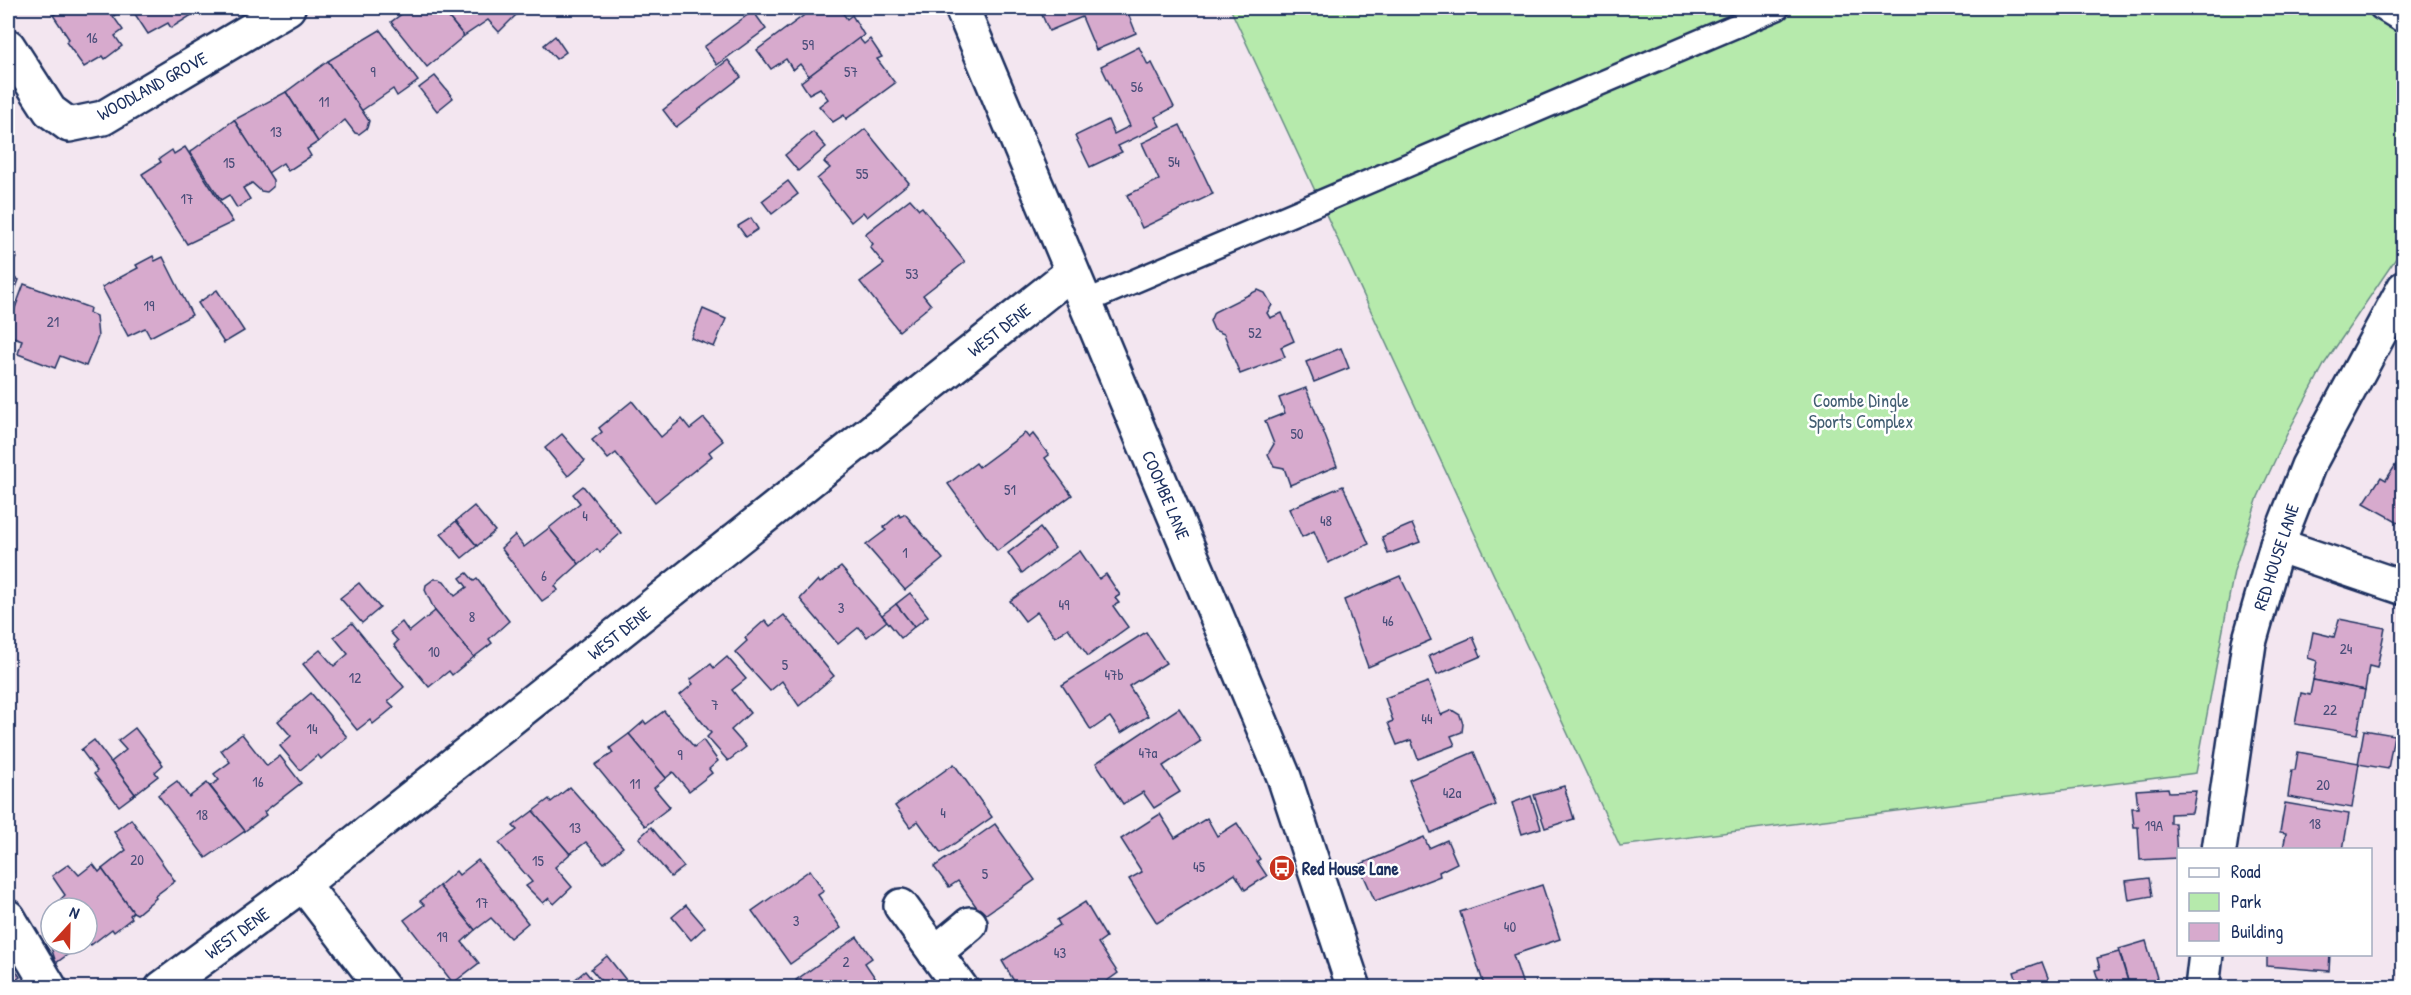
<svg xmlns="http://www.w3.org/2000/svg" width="2411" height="995" font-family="'Patrick Hand',sans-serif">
<rect width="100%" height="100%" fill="#f3e6f0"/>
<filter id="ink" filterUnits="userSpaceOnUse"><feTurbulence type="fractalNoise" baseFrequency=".0167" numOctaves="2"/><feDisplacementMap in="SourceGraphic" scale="12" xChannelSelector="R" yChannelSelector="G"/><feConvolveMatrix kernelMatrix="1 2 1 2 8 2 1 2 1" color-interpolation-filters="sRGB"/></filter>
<g filter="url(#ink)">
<!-- green -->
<path fill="#b6eaac" stroke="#688c85" stroke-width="1.5" d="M1230,8h1173v240l-78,115 -38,71 -29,63 -24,74 -38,202 -576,73z"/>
<!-- building -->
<g fill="#d7aacd" stroke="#1b2f5e" stroke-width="1.5">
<path d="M65,8h62l-14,8 10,14 -8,6 7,10 -17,13 -2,-3 -19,11 -18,-25 3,-3 -16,-24z"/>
<path d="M131,8h72l-32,20 -3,-5 -20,11z"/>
<path d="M406,8h35l23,28 -37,31 -36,-45 16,-12z"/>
<path d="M441,8h73l4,5 -19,19 -11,-12 -24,16z"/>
<path d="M814,8h25l8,11 5,-4 12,20 -55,41 -9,-12 -7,6 -7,-11 -15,10 -14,-19z"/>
<path d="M1039,8h102l-13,5 8,20 -40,17 -14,-33 -33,14z"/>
<path d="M753,11l13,18 -49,36 -13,-18z"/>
<path d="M380,30l38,51 -21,15 -4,-7 -32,22 -33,-50z"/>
<path d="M555,36l11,16 -10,7 -12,-14z"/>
<path d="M859,38l5,6 6,-5 12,18 -5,2 18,24 -49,36 -2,-4 -11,7 -14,-16 9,-7 -8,-11 -11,6 -8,-12z"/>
<path d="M1139,47l9,18 4,-2 22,44 -19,10 5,9 -42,20 4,6 -32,15 -15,-31 33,-16 6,14 16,-8 -29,-60z"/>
<path d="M728,60l13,17 -65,50 -13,-17z"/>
<path d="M328,61l41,60 -2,7 -8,6 -4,-1 -10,-13 -27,22 -32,-50z"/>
<path d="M435,76l18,22 -16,13 -18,-23z"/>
<path d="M286,92l32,50 -11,7 4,7 -23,15 -5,-8 -15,10 -34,-53z"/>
<path d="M234,120l39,60v7l-6,5 -6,-1 -9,-8 -9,5 7,11 -13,9 -8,-13 -8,5 -31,-48z"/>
<path d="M1180,125l33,69 -71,34 -15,-33 32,-15 -17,-37z"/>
<path d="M865,129l44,54 -42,34 -4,-5 -12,10 -34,-43 13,-11 -6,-6z"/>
<path d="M813,132l13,15 -28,24 -13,-16z"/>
<path d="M185,147l48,75 -46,22 -45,-70 19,-12 -2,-3 13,-9 2,4z"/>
<path d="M788,181l10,13 -26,20 -10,-13z"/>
<path d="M910,199l9,10 3,-2 43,55 -42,33 8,10 -32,26 -39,-49 24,-18 -14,-17 3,-3 -8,-10z"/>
<path d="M751,218l7,11 -12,8 -8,-11z"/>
<path d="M8,242l9,16 -9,6z"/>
<path d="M153,256l2,5 8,-4 29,58 -42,22 -5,-9 -17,8 -26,-49 36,-19 -2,-3z"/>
<path d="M8,275l11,5 -11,28z"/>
<path d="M24,284l66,24 -1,5 7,3 2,21 -12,29 -26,-10 -5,12 -37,-14 4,-14 -14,-5v-8z"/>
<path d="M217,290l27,41 -20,12 -26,-40z"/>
<path d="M1258,290l7,3 7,12 -5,8 3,5 12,-5 12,28 -13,6 4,10 -45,17 -16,-40 -10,-4 -4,-9 4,-9z"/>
<path d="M703,309l23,10 -12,28 -23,-9z"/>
<path d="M1341,348l8,20 -35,14 -8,-20z"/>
<path d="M1306,388l31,78 -47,19 -6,-17 -10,-2 -6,-12 6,-10 -9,-23 20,-8 -6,-15z"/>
<path d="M632,401l29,36 21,-18 8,10 14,-11 19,23 -14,11 3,4 -57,46 -39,-49 -8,6 -16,-19 10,-8 -3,-4z"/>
<path d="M1025,433l4,5 4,-4 16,21 -4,3 27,37 -75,56 -49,-67 28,-21 3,4z"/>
<path d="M562,434l23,27 -17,15 -23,-28z"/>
<path d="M2404,435v36l-9,-5 8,-14 -7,-5z"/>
<path d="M2395,466l9,5v54l-40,-22 17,-26 5,3z"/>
<path d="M583,486l38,47 -21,19 -3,-3 -18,15 -30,-36 31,-25 -7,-9z"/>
<path d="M1343,486l26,58 -41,19 -14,-32 -12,6 -13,-28z"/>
<path d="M474,506l21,25 -18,15 -21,-25z"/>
<path d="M899,514l1,3 5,-3 38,45 -38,31 -39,-45 20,-15 -3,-2z"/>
<path d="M456,521l21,25 -15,12 -21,-24z"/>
<path d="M1412,524l8,18 -32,12 -6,-17z"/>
<path d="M549,528l30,36 -24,22 3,4 -16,11 -41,-53 14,-13 9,12z"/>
<path d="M1040,528l15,20 -33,25 -14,-20z"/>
<path d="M1080,551l19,28 7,-5 14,21 -5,3 4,5 -6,3 15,21 -40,29 -20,-28 -13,9 -18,-25 -12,9 -15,-20z"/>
<path d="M841,567l46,54 -20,16 -8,-10 -21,17 -38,-45 18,-19 2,3z"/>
<path d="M467,573l7,8 3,-2 32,42 -20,18 3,4 -18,14 -39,-46 -10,-21 1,-5 8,-6h5l5,2 11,15 12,-9 -7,-9z"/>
<path d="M1400,576l31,64 -63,27 -24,-67z"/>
<path d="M359,583l21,25 -18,15 -22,-25z"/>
<path d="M910,593l18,23 -14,11 -18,-23z"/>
<path d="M896,604l18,23 -13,11 -19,-23z"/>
<path d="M435,611l39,46 -22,18 -3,-4 -20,16 -35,-42 4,-4 -8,-9 12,-10 7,10z"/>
<path d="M784,615l50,61 -35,30 -17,-25 -12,10 -35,-39 12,-11 -2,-3 20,-18 5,6z"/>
<path d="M2339,619l46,9 -8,40 -8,-2 -4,24 -52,-10 4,-19 -9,-3 5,-26 21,5z"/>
<path d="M352,623l52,64 -16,14 6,6 -21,17 -3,-4 -13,10 -54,-66 17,-14 14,16 14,-12 -14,-17z"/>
<path d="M1146,632l20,31 -37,23 19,30 -27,17 -11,-16 -19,13 -29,-45z"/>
<path d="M1473,637l8,19 -44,19 -8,-19z"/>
<path d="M727,657l19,22 -14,11 18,23 -19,17 15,17 -18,14 -21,-24 4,-4 -31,-38 13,-11 -3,-4 21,-16 3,4z"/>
<path d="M2313,680l52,10 -8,44 -62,-10 6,-31 9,2z"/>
<path d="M1428,682l13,33 11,-5 8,5 3,9 -1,8 -11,4 4,9 -37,14 -7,-19 -14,5 -9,-22 5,-2 -8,-23z"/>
<path d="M311,693l36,44 -26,22 -3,-4 -18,15 -20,-24 11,-10 -13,-15z"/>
<path d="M1179,708l22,33 -38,25 17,26 -26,16 -11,-16 -20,12 -27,-41z"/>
<path d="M664,711l30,36 9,-7 15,21 -9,8 3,4 -23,18 -16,-19 -7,6 -37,-44 15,-13 2,3z"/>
<path d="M135,728l28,37 -8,7 3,4 -23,18 -24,-32 15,-12 -8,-9z"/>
<path d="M2364,730l30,5 -6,34 -30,-5z"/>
<path d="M242,734l25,32 13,-10 21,27 -37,29 2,3 -21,16 -35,-45 9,-6 -5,-6 16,-12 -9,-12z"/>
<path d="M629,734l37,44 -12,10 16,19 -25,19 -50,-61 18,-12 -3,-5z"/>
<path d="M94,740l41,54 -16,12 -25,-32 3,-3 -16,-21z"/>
<path d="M1474,752l22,53 -65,28 -22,-53z"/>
<path d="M2298,752l61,11 -7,45 -64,-11 4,-27h3z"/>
<path d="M954,764l38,53 -51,36 -23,-32 -8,6 -15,-21z"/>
<path d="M177,781l12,16 18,-14 38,48 -39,27 -48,-63z"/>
<path d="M1564,786l10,33 -29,9 -11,-33z"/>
<path d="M570,787l53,60 -19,16 -18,-21 -16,12 -37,-43 16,-12 2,3z"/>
<path d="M2168,788l1,4 27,-1 -4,22 -22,1v9h5l2,35 -37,2 -2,-33h-4l-2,-19h6l-2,-18z"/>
<path d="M1531,796l10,32 -19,6 -10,-31z"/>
<path d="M2285,803l64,11 -6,36 -60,-1 3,-16 -6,-1z"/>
<path d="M533,811l37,43 -15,13 17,20 -18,17 -5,-6 -6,5 -17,-17 6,-4 -33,-39 18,-13 -4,-4z"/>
<path d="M1160,814l15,24 32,-20 10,18 20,-13 23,36 -3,2 10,15 -22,14 -10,-16 -78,49 -28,-44 13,-7 -21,-33z"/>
<path d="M131,819l44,62 -20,15 1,2 -19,16 -4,-2 -31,-43 24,-19 -12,-18z"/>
<path d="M995,824l40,56 -52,36 -25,-35 -9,6 -15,-20z"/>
<path d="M651,827l33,40 -13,10 -32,-39z"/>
<path d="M1424,837l5,11 18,-8 10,23 -18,9 1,4 -65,25 -16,-36z"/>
<path d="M478,860l50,63 -18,15 -19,-20 -16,12 -36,-44 17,-15 3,4z"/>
<path d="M69,864l10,11 14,-11 6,8 3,-3 31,43 -3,3 2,3 -18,14 -2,-3 -21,16 -4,-4v-33h-23l-5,-7 6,-6 -13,-19z"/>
<path d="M810,870l14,21 -6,4 23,33 -51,36 -38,-53z"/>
<path d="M2149,878l3,18 -23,4 -3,-19z"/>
<path d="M1542,885l18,54 -47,16 11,33h-39l-25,-76z"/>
<path d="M439,886l36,44 -13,12 17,21 -26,20 -49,-63 20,-15 -4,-4z"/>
<path d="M1085,902l21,35 -8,6 20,30 -21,15h-79l-16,-27 58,-36 -3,-5z"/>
<path d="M686,905l19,22 -14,13 -19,-23z"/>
<path d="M51,920v24h31l-26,19 -12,-38z"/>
<path d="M857,937l15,21 -7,5 17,25h-81l-5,-8z"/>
<path d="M2146,941l14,47h-30l-11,-39z"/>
<path d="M2119,952l11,36h-29l-6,-18 5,-1 -3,-11z"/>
<path d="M2267,954h63l-1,17 -62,-5z"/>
<path d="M607,956l19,24 -8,8h-11l-16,-19z"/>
<path d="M8,958l12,19 -12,9z"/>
<path d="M2042,962l10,26h-35l2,-1 -5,-15z"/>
<path d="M585,971l14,17h-27l-2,-4z"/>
<path d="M1993,980l3,8h-24z"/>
</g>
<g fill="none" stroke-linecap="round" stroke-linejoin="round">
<defs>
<g id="service">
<path d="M2381,8l23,14"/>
<path d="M1085,302l693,-294"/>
</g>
<g id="minor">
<path d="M8,46l42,65 19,14 34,-7 185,-110"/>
<path d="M2277,545l127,43"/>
<path d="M2219,850l30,-207 28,-98 31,-79 96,-178"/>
<path d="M303,884l80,104"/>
<path d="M901,906l60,82"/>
<path d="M8,917l42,71"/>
<path d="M935,953l35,-29"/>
<path d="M162,988l141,-104 769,-612"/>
<path d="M2202,988l4,-34"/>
</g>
<path id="tertiary" d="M962,8l322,769 70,211"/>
</defs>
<!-- service casing -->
<use href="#service" stroke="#1b2f5e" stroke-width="27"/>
<!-- minor casing -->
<use href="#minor" stroke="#1b2f5e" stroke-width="38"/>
<!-- tertiary casing -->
<use href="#tertiary" stroke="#1b2f5e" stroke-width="38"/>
<!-- path -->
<path stroke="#1b2f5e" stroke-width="4" stroke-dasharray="1.5 4.5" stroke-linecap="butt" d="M8,842l5,40"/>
<!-- service -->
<use href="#service" stroke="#fff" stroke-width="22"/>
<!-- minor -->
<use href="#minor" stroke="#fff" stroke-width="33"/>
<!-- tertiary -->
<use href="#tertiary" stroke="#fff" stroke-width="33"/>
</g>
</g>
<!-- icons -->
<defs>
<symbol id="bus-disc" viewBox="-11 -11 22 22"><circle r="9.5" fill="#c8321e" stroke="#fff"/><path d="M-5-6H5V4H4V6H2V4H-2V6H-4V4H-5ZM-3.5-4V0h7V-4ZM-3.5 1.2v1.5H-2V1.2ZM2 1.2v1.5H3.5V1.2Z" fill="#fff"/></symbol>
</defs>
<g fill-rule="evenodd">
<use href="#bus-disc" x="1267" y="853" width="30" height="30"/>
</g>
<g text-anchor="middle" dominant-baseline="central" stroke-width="5" stroke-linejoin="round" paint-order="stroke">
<!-- number labels -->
<g font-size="15" fill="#4a4e7a">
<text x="92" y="37">16</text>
<text x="808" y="44">59</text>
<text x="373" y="71">9</text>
<text x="851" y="71">57</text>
<text x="1137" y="86">56</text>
<text x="324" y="101">11</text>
<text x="276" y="131">13</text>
<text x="1174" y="161">54</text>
<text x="229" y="162">15</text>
<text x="862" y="173">55</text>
<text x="187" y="198">17</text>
<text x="912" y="273">53</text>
<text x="149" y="305">19</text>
<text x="53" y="321">21</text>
<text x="1255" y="332">52</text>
<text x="1297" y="433">50</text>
<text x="1010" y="489">51</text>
<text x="585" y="515">4</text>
<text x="1326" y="520">48</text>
<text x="905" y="552">1</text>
<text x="544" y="575">6</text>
<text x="1064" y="604">49</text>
<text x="841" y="607">3</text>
<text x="472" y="616">8</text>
<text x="1388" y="620">46</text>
<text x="2346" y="648">24</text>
<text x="434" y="651">10</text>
<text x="785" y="664">5</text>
<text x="1114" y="674">47b</text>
<text x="355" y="677">12</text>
<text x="715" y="704">7</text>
<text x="2330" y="709">22</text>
<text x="1427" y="718">44</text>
<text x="312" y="728">14</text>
<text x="1148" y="752">47a</text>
<text x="680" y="754">9</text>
<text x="258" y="781">16</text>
<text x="635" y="783">11</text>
<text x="2323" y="784">20</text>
<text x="1452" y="792">42a</text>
<text x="943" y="812">4</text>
<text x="202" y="814">18</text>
<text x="2315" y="823">18</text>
<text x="2154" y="825">19A</text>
<text x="575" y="827">13</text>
<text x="137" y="859">20</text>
<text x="538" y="860">15</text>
<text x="1199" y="866">45</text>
<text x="985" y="873">5</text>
<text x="482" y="902">17</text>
<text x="796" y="920">3</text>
<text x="1510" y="926">40</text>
<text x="442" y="936">19</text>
<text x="1060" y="952">43</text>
<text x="846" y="961">2</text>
</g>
<!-- street labels -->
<g font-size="18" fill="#1b2f5e" stroke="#fff">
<text transform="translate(152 86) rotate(-29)">WOODLAND GROVE</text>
<text transform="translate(999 330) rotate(-38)">WEST DENE</text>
<text transform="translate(1166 495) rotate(67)">COOMBE LANE</text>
<text transform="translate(2276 557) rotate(-72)">RED HOUSE LANE</text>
<text transform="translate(619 633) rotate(-38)">WEST DENE</text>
<text transform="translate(237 933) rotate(-36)">WEST DENE</text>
</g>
<!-- park labels -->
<g font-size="18" fill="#425e72" stroke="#fff">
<text x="1861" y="400">Coombe Dingle<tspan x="1861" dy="21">Sports Complex</tspan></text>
</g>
<!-- poi labels -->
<g font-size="18" font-weight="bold" fill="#1b2f5e" stroke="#fff" text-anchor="start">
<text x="1302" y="868">Red House Lane</text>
</g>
</g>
<!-- margin -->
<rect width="2411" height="995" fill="none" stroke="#fff" stroke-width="30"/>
<rect x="15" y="15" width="2381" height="965" fill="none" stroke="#1b2f5e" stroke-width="2" filter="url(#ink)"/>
<!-- legend -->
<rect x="2177" y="848" width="195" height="108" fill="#ffffff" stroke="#a4acbf" stroke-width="1.5"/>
<rect x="2189" y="868" width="30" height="9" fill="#ffffff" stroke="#a4acbf" stroke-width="1.5"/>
<text x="2231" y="878" font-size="18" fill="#1b2f5e">Road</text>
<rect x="2189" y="893" width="30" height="18" fill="#b6eaac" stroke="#a4acbf" stroke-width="1.5"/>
<text x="2231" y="908" font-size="18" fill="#1b2f5e">Park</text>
<rect x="2189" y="923" width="30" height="18" fill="#d7aacd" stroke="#a4acbf" stroke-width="1.5"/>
<text x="2231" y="938" font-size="18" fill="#1b2f5e">Building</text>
<!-- north arrow -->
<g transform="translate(69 926) rotate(22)"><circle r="28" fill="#ffffff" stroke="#a4acbf" stroke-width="1.5"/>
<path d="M0-4.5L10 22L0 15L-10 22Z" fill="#c8321e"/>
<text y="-9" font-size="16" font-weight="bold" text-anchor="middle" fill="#1b2f5e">N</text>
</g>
</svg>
